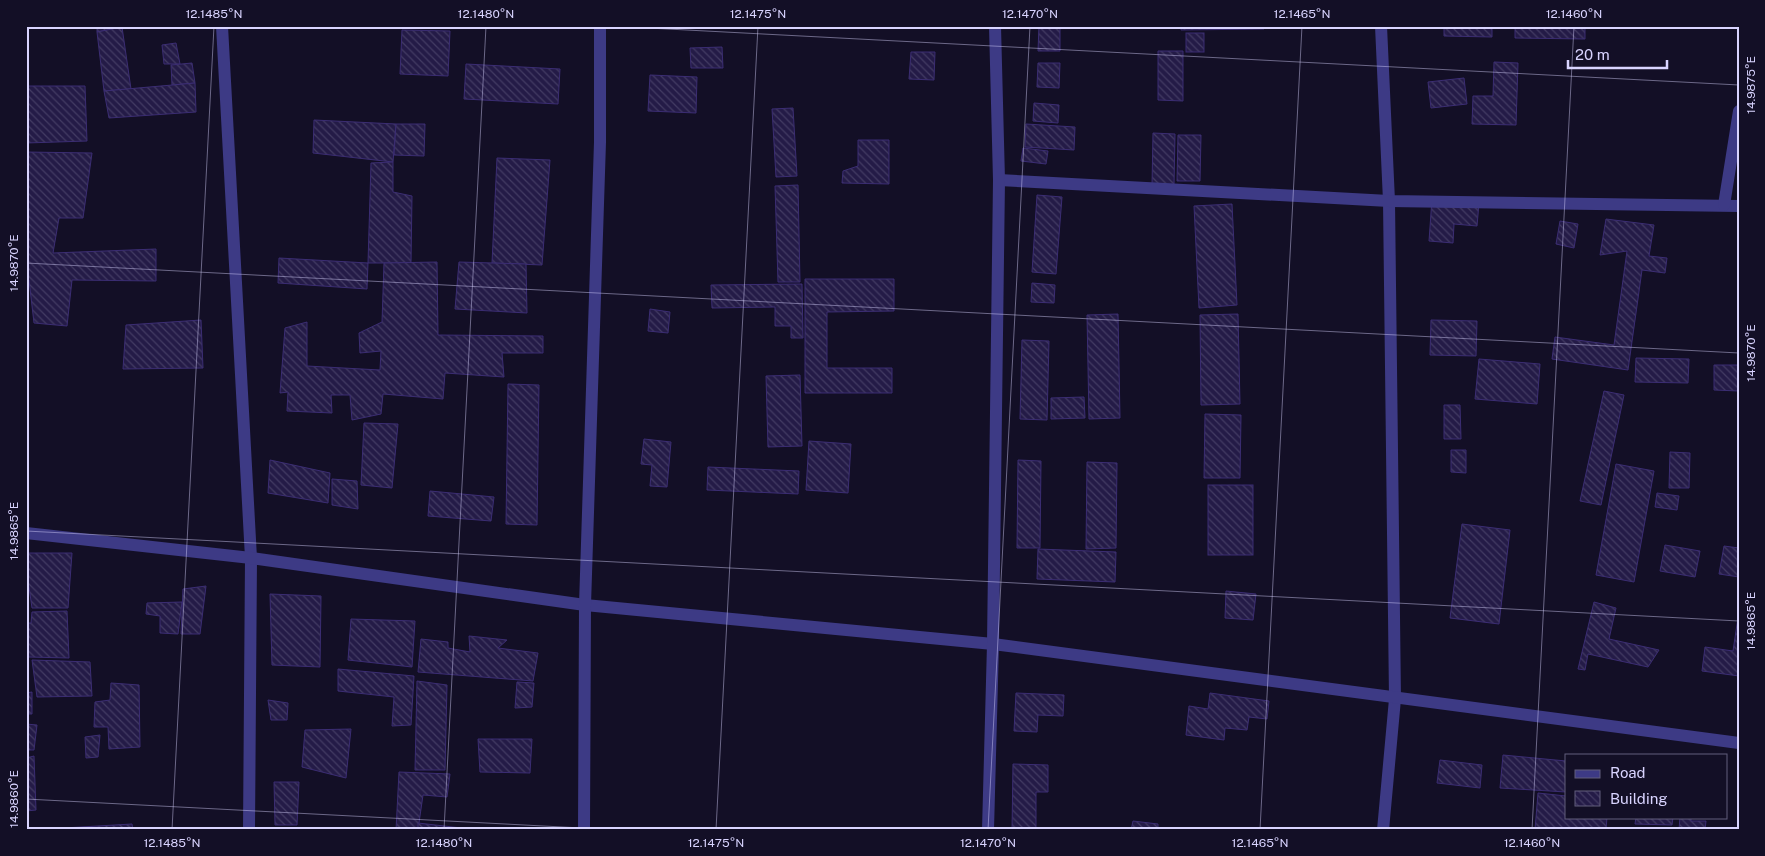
<svg xmlns="http://www.w3.org/2000/svg" width="1765" height="856" font-family="'Public Sans',sans-serif">
<defs>
<pattern id="building-back-hatch" width="6" height="6" patternUnits="userSpaceOnUse" patternTransform="scale(1.25)"><rect width="6" height="6" fill="#241b47"/><path d="M-1 5l2 2M0 0l6 6M5-1l2 2" fill="none" stroke="#433b63"/></pattern>
</defs>
<rect width="100%" height="100%" fill="#130f26"/>
<!-- building -->
<g fill="url(#building-back-hatch)" stroke="#3b2d73">
<path d="M97,26h25v1l-25,5z"/>
<path d="M1039,26h21v25h-22z"/>
<path d="M1181,26h83v3l-83,1z"/>
<path d="M1444,26h48v11l-48,-1z"/>
<path d="M1515,26h70v13l-70,-1z"/>
<path d="M122,27l9,62 -27,2 -7,-59z"/>
<path d="M402,30l48,1 -2,45 -48,-2z"/>
<rect x="1186" y="33" width="18" height="19"/>
<path d="M176,43l4,21h-16l-2,-19z"/>
<path d="M722,47l1,21h-32l-1,-20z"/>
<path d="M1158,51h25v50l-25,-1z"/>
<path d="M911,52h24l-1,28 -25,-1z"/>
<path d="M1494,62l24,1 -2,62 -44,-1 1,-28h20z"/>
<path d="M192,63l3,20 -23,2 -1,-20z"/>
<path d="M1038,63h22l-1,25 -22,-1z"/>
<path d="M466,64l94,5 -2,35 -94,-5z"/>
<path d="M650,75l47,2 -1,36 -48,-2z"/>
<path d="M1464,78l3,26 -36,4 -3,-26z"/>
<path d="M195,83l1,29 -87,6 -5,-27z"/>
<path d="M26,86h59l2,55 -61,2z"/>
<path d="M1034,103l25,2 -1,18 -25,-2z"/>
<path d="M793,108l4,68 -21,1 -4,-68z"/>
<path d="M314,120l82,4 -3,38 -80,-9z"/>
<path d="M396,124h29l-1,32 -30,-1z"/>
<path d="M1026,124l49,3 -1,23 -49,-3z"/>
<path d="M1153,133l22,1 -1,51h-22z"/>
<path d="M1178,135h23l-1,46h-23z"/>
<path d="M858,140h31v44l-47,-1 1,-12 15,-5z"/>
<path d="M1023,148l25,3 -2,13 -25,-3z"/>
<path d="M26,152l66,1 -9,65h-24l-6,35 103,-4v32l-84,-1 -5,46 -33,-3 -5,-43 -3,-1z"/>
<path d="M497,158l53,2 -8,105 -50,-2z"/>
<path d="M393,162v30l19,4 -1,67h-43l3,-100z"/>
<path d="M798,185l2,97h-22l-3,-96z"/>
<path d="M1037,195l25,2 -6,77 -24,-2z"/>
<path d="M1432,199l47,4 -2,23 -23,-2 -1,19 -24,-2z"/>
<path d="M1232,204l5,101 -38,3 -5,-102z"/>
<path d="M1606,219l48,6 -5,31 18,2 -2,15 -23,-3 -14,100 -76,-11 3,-22 59,8 13,-94 -27,4z"/>
<path d="M1560,221l18,3 -4,24 -18,-4z"/>
<path d="M279,258l89,5 -1,26 -89,-6z"/>
<path d="M437,262l1,73 105,1v17h-41l2,24 -59,-4 -2,26 -60,-5 -2,20 -29,6 -2,-25h-19l1,18 -45,-2 1,-19 -8,1 5,-65 22,-6v44l73,4 1,-19 -21,2 -1,-20 23,-11 2,-59z"/>
<path d="M459,262l67,2 1,49 -72,-4z"/>
<path d="M805,279h89v32l-67,1v56h65v25h-87z"/>
<path d="M1032,283l23,2 -1,18 -23,-1z"/>
<path d="M802,284l1,54h-12v-12h-16v-19l-63,1 -1,-23z"/>
<path d="M650,309l20,3 -2,21 -20,-2z"/>
<path d="M1118,314l2,104 -31,1 -2,-104z"/>
<path d="M1238,314l2,90 -39,1 -1,-90z"/>
<path d="M201,320l2,48 -80,1 3,-44z"/>
<path d="M1431,320l46,1 -1,35 -46,-1z"/>
<path d="M1022,340l27,1 -2,79 -27,-1z"/>
<path d="M1636,358l53,1 -1,24 -53,-1z"/>
<path d="M1479,359l61,5 -3,40 -62,-5z"/>
<path d="M1714,365h25v26l-25,-1z"/>
<path d="M800,375l2,71 -34,1 -2,-71z"/>
<path d="M508,384l31,1 -2,140 -31,-1z"/>
<path d="M1604,391l20,4 -23,110 -21,-4z"/>
<path d="M1084,397l1,21 -34,1v-21z"/>
<path d="M1444,405h16l1,34h-17z"/>
<path d="M1205,414l36,1 -1,63h-36z"/>
<path d="M364,423l34,1 -6,64 -31,-3z"/>
<path d="M644,439l27,3 -4,45 -17,-1 2,-21 -11,-1z"/>
<path d="M809,441l42,3 -3,49 -42,-3z"/>
<path d="M1451,450h15v23l-15,-1z"/>
<path d="M1670,452l20,1 -1,35h-20z"/>
<path d="M270,460l60,13 -2,30 -60,-10z"/>
<path d="M1018,460l23,1 -1,87h-23z"/>
<path d="M1087,462l30,1 -1,85 -30,1z"/>
<path d="M1616,464l38,7 -20,111 -38,-7z"/>
<path d="M708,467l91,4 -1,23 -91,-4z"/>
<path d="M332,479l25,2 1,28 -26,-4z"/>
<rect x="1208" y="485" width="45" height="70"/>
<path d="M430,491l64,6 -3,24 -63,-5z"/>
<path d="M1657,493l22,3 -2,14 -22,-3z"/>
<path d="M1462,524l48,6 -11,94 -49,-6z"/>
<path d="M1665,545l35,6 -5,26 -35,-6z"/>
<path d="M1724,546l15,2v29l-20,-3z"/>
<path d="M1038,549l78,3 -1,30 -78,-3z"/>
<path d="M26,553h46l-4,55h-36l-4,-28h-2z"/>
<path d="M206,586l-6,48h-19l2,-45z"/>
<path d="M1226,591l30,3 -3,26 -28,-2z"/>
<path d="M270,594l51,2 -1,71 -48,-2z"/>
<path d="M182,602l-4,32 -18,-1v-17l-14,-2 1,-11z"/>
<path d="M1594,602l22,6 -7,31 50,11 -11,17 -60,-13 -3,16 -7,-1z"/>
<path d="M67,611l2,47 -41,-1 -2,-34h5l1,-11z"/>
<path d="M1739,611v65l-37,-5 3,-24 28,4z"/>
<path d="M351,619l64,2 -3,46 -64,-7z"/>
<path d="M469,636l38,4 -9,8 40,5 -5,28 -115,-9 3,-33 27,3v6l22,4z"/>
<path d="M32,660l58,2 2,34 -55,1z"/>
<path d="M338,669l76,7 -3,49 -19,1 2,-29 -56,-6z"/>
<path d="M417,681l30,4 -2,85h-30z"/>
<path d="M517,682l17,1 -2,24 -17,1z"/>
<path d="M111,683l28,2 1,62 -31,2 -1,-22h-14l1,-25 15,-2z"/>
<path d="M32,692v22h-6v-21z"/>
<path d="M1016,693l48,2 -1,21 -25,-1 -1,17 -23,-1z"/>
<path d="M1210,693l59,8 -2,18 -18,-2 -2,13 -22,-2 -1,12 -38,-5 3,-29 19,3z"/>
<path d="M268,700l20,3 -1,17h-16z"/>
<path d="M26,724l11,1 -3,25h-8z"/>
<path d="M351,729l-5,49 -44,-11 3,-37z"/>
<path d="M100,735l-2,22 -12,1 -1,-21z"/>
<path d="M478,739h54l-2,34 -50,-1z"/>
<path d="M1503,755l63,6v31l-66,-4z"/>
<path d="M34,756l2,54 -10,1v-53z"/>
<path d="M1440,760l42,5 -2,23 -43,-5z"/>
<path d="M1013,764l35,1v27h-12v38h-24z"/>
<path d="M399,772l51,2 -3,23 -24,-2 -5,35h-22z"/>
<path d="M274,782h25l-2,43h-22z"/>
<path d="M1538,793l28,3v21h41l-1,13h-71z"/>
<path d="M1636,817h37l-1,8 -37,-1z"/>
<path d="M1680,817h11v4h15l-1,9h-26z"/>
<path d="M1133,821l25,3v6h-27z"/>
<path d="M418,823l61,7h-61z"/>
<path d="M132,824l1,6h-87v-1z"/>
</g>
<g fill="none" stroke-linecap="round" stroke-linejoin="round">
<!-- street -->
<g stroke="#3d3a85" stroke-width="12">
<path d="M222,26l29,532 -2,272"/>
<path d="M1381,26l8,175 6,498 -12,131"/>
<path d="M999,180l390,21 350,5"/>
<path d="M1724,205l15,-94"/>
<path d="M26,533l225,25 334,47 408,39 746,99"/>
<path d="M584,830l1,-225 15,-463v-116"/>
<path d="M988,830l5,-186 6,-464 -4,-154"/>
</g>
</g>
<!-- ticks -->
<path fill="none" stroke="#d9d4ff" stroke-width="1" stroke-opacity="0.45" d="M610,26l1129,59M26,263l1713,90M26,531l1713,90M26,799l594,31M172,830l42,-804M444,830l42,-804M716,830l42,-804M988,830l42,-804M1260,830l42,-804M1532,830l42,-804"/>
<!-- border -->
<rect width="1765" height="856" fill="none" stroke="#130f26" stroke-width="55"/>
<!-- legend -->
<rect x="1565" y="754" width="162" height="65" fill="#130f26" stroke="#625e7d"/>
<rect x="1575" y="770" width="25" height="8" fill="#3d3a85" stroke="#625e7d"/>
<text x="1610" y="778" font-size="15" fill="#d9d4ff">Road</text>
<rect x="1575" y="791" width="25" height="15" fill="url(#building-back-hatch)" stroke="#625e7d"/>
<text x="1610" y="804" font-size="15" fill="#d9d4ff">Building</text>
<!-- scale -->
<path d="M1568 60v8h99v-8" fill="none" stroke="#d9d4ff" stroke-width="2.5"/>
<text x="1575" y="60" font-size="15" fill="#d9d4ff" stroke="#130f26" stroke-width="4" paint-order="stroke">20 m</text>
<rect x="28" y="28" width="1710" height="800" fill="none" stroke="#d9d4ff" stroke-width="2"/>
<g font-size="12" text-anchor="middle" fill="#d9d4ff">
<text x="214" y="18">12.1485°N</text>
<text x="486" y="18">12.1480°N</text>
<text x="758" y="18">12.1475°N</text>
<text x="1030" y="18">12.1470°N</text>
<text x="1302" y="18">12.1465°N</text>
<text x="1574" y="18">12.1460°N</text>
<text transform="translate(1751 85) rotate(-90)" y="4">14.9875°E</text>
<text transform="translate(14 263) rotate(-90)" y="4">14.9870°E</text>
<text transform="translate(1751 353) rotate(-90)" y="4">14.9870°E</text>
<text transform="translate(14 531) rotate(-90)" y="4">14.9865°E</text>
<text transform="translate(1751 621) rotate(-90)" y="4">14.9865°E</text>
<text transform="translate(14 799) rotate(-90)" y="4">14.9860°E</text>
<text x="172" y="847">12.1485°N</text>
<text x="444" y="847">12.1480°N</text>
<text x="716" y="847">12.1475°N</text>
<text x="988" y="847">12.1470°N</text>
<text x="1260" y="847">12.1465°N</text>
<text x="1532" y="847">12.1460°N</text>
</g>
</svg>
